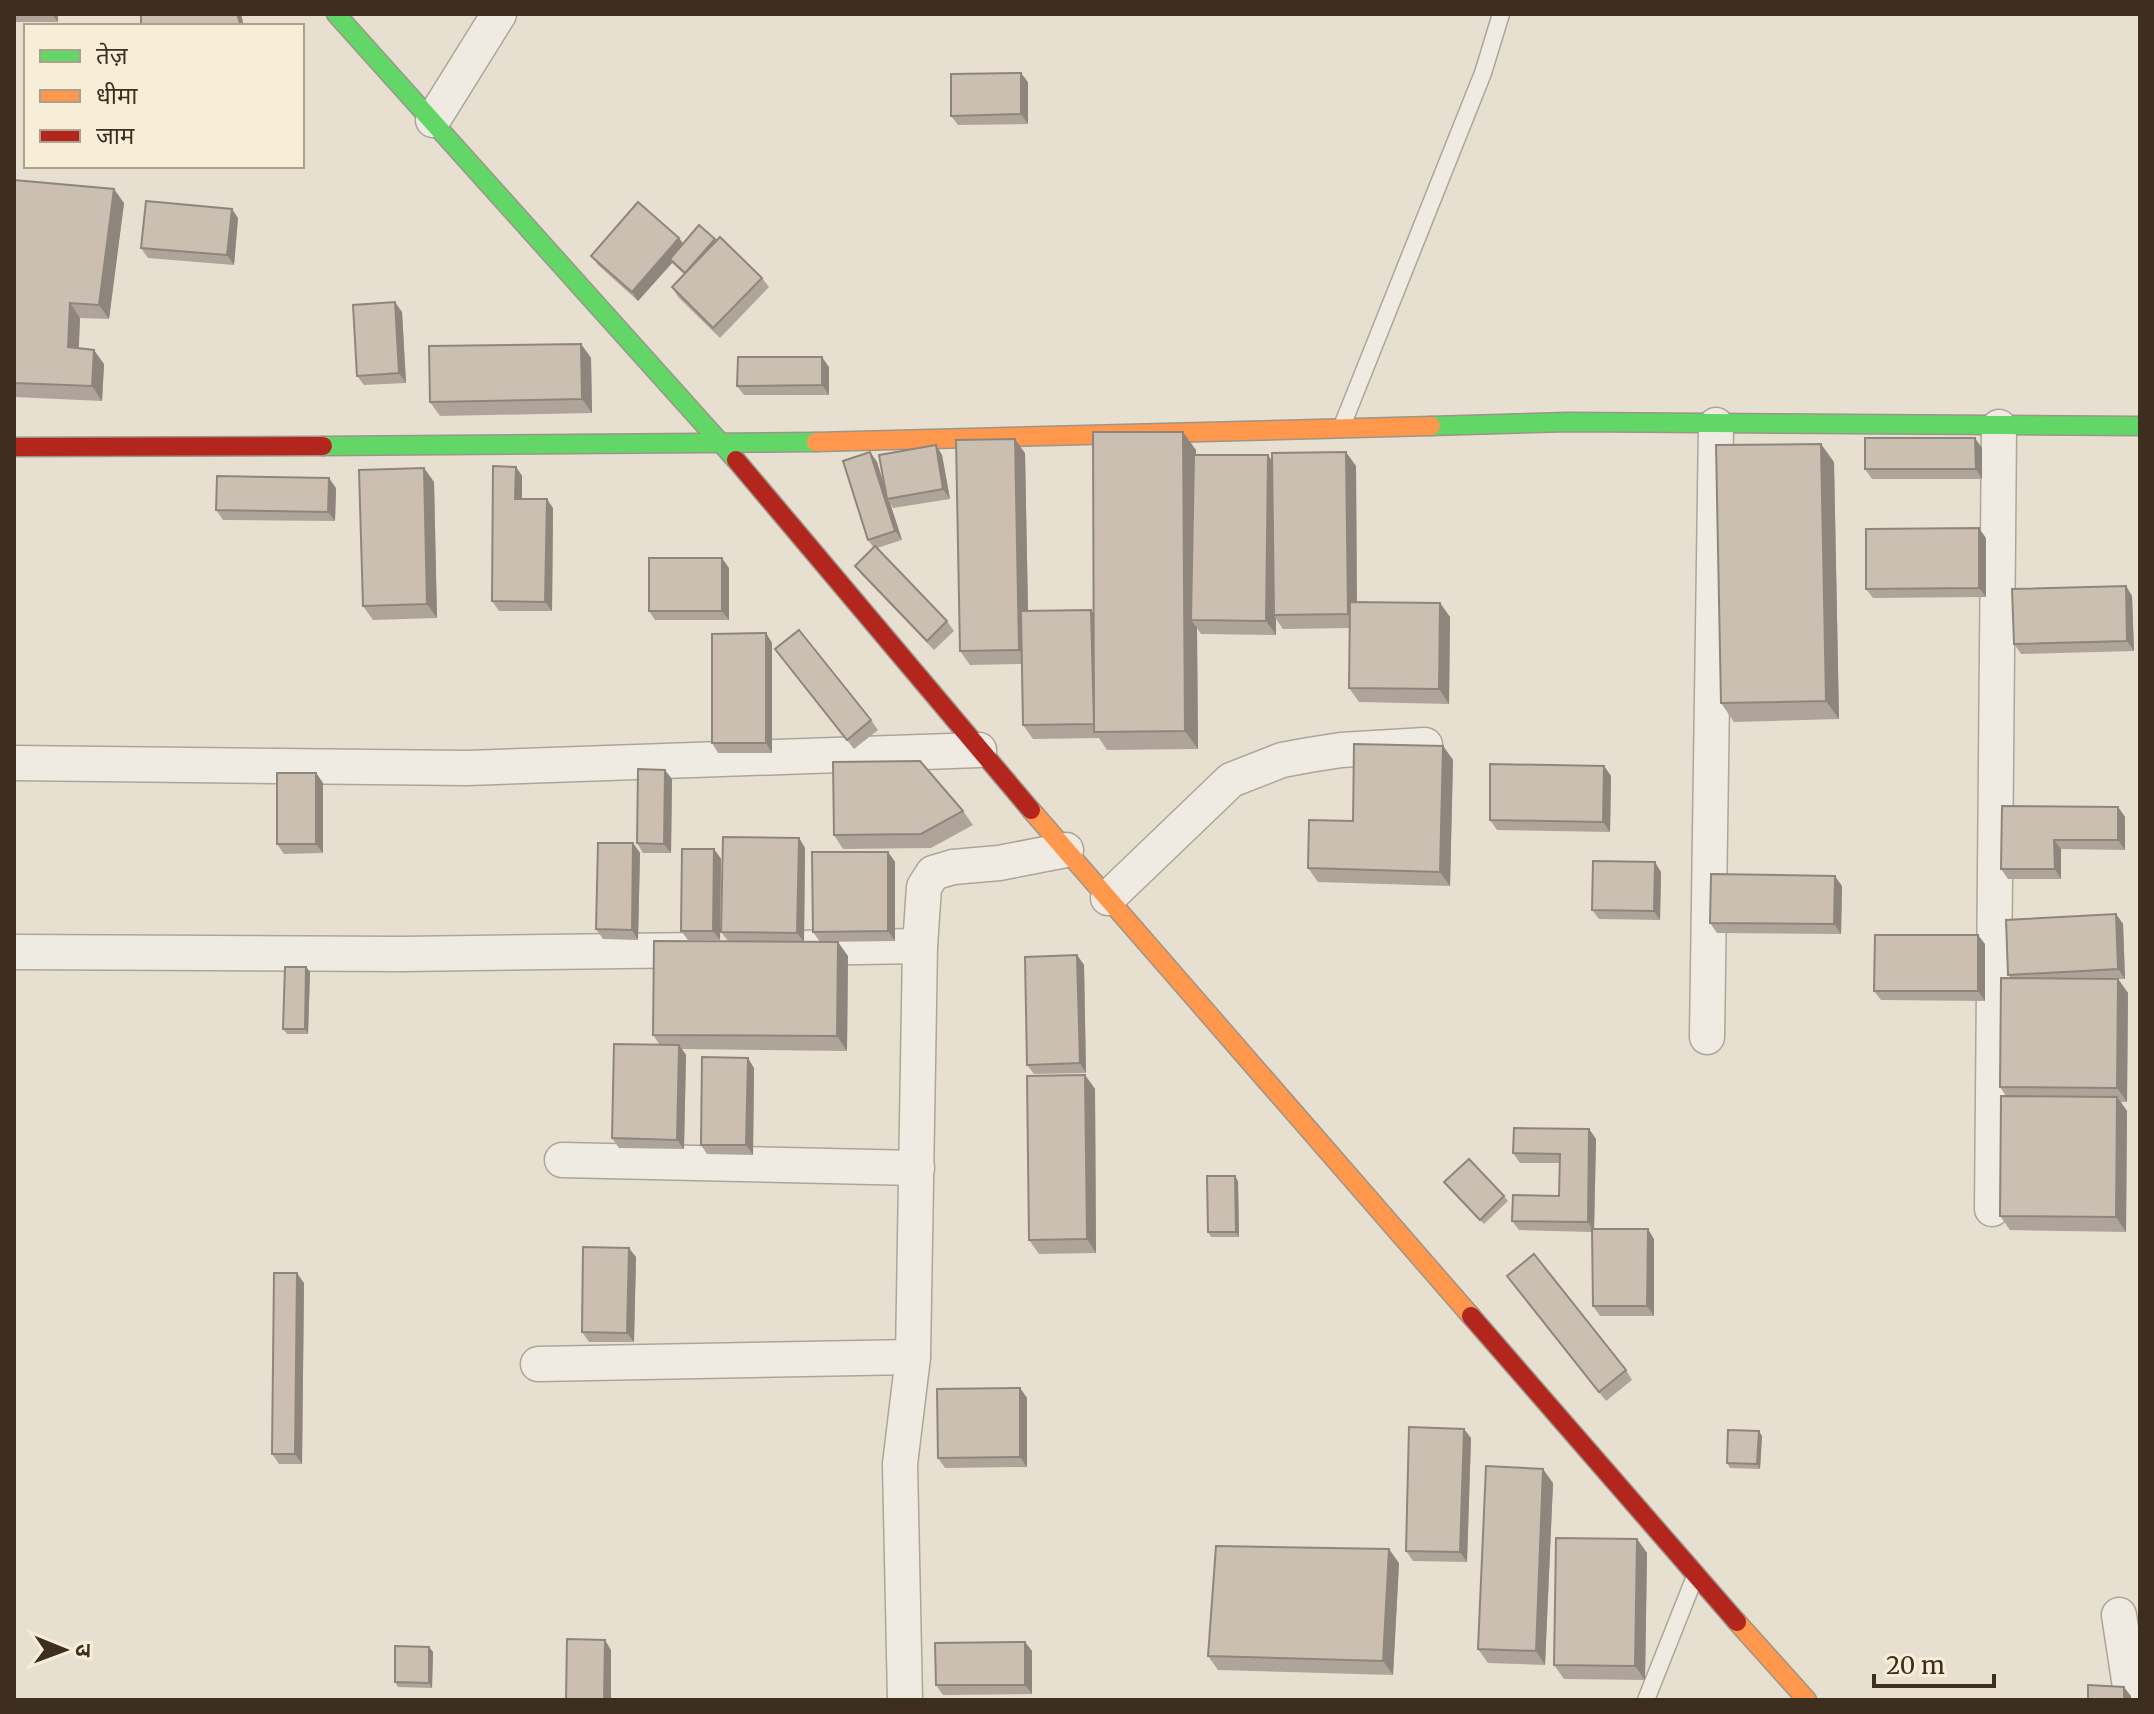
<svg xmlns="http://www.w3.org/2000/svg" width="2154" height="1714" font-family="Merriweather,'Noto Sans Devanagari',serif">
<rect width="100%" height="100%" fill="#e7e0d1"/>
<g fill="none" stroke-linecap="round" stroke-linejoin="round">
<defs>
<g id="lane">
<path d="M1342,426l141,-353 18,-59"/>
<path d="M1646,1700l48,-121"/>
</g>
<g id="street">
<path d="M433,120l66,-106"/>
<path d="M14,763l453,5 512,-18"/>
<path d="M1108,898l123,-118 51,-20 27,-5 32,-5 84,-5"/>
<path d="M796,948l124,-2"/>
<path d="M14,952l388,2 297,-4"/>
<path d="M1707,1037l9,-612"/>
<path d="M562,1160l355,8"/>
<path d="M1992,1209l7,-782"/>
<path d="M538,1364l375,-7"/>
<path d="M2119,1615l13,85"/>
<path d="M905,1700l-5,-236 13,-107 7,-411 4,-59 9,-14 20,-6 46,-4 67,-13"/>
</g>
<g id="fast">
<path d="M336,14l400,446"/>
<path d="M1431,426l137,-4 572,4"/>
<path d="M323,446l493,-4"/>
</g>
<g id="slow">
<path d="M816,442l615,-16"/>
<path d="M1031,810l440,506"/>
<path d="M1737,1622l70,78"/>
</g>
<g id="jam">
<path d="M14,447l309,-1"/>
<path d="M736,460l295,350"/>
<path d="M1471,1316l266,306"/>
</g>
</defs>
<!-- lane casing -->
<use href="#lane" stroke="#ada599" stroke-width="19"/>
<!-- street casing -->
<use href="#street" stroke="#ada599" stroke-width="37"/>
<!-- fast casing -->
<use href="#fast" stroke="#9c958a" stroke-width="21"/>
<!-- slow casing -->
<use href="#slow" stroke="#9c958a" stroke-width="21"/>
<!-- jam casing -->
<use href="#jam" stroke="#9c958a" stroke-width="21"/>
<!-- lane -->
<use href="#lane" stroke="#efebe3" stroke-width="16"/>
<!-- street -->
<use href="#street" stroke="#efebe3" stroke-width="34"/>
<!-- fast -->
<use href="#fast" stroke="#63d668" stroke-width="18"/>
<!-- slow -->
<use href="#slow" stroke="#ff974d" stroke-width="18"/>
<!-- jam -->
<use href="#jam" stroke="#b3261e" stroke-width="18"/>
</g>
<!-- wall -->
<g fill="#afa499">
<rect x="14" y="14" width="44" height="8"/>
<path d="M1028,82v42l-70,1 -7,-9z"/>
<path d="M14,180l110,23 -15,116 -29,-1 -1,30 25,16 -2,37 -88,-4z"/>
<path d="M238,218l-4,47 -86,-7 -7,-10z"/>
<path d="M716,241l46,37 7,9 -49,51 -42,-41 -6,-10 12,-13 -12,-11 -34,38 -40,-36 -7,-9 92,-13z"/>
<path d="M402,312l4,71 -42,2 -7,-9z"/>
<path d="M581,344l10,14 1,55 -152,3 -10,-14z"/>
<path d="M829,367v28h-85l-7,-9z"/>
<path d="M936,445l6,10 8,44 -57,9 -3,-5 12,37 -25,8 70,73 7,10 -20,19 -72,-75 -7,-9 19,-18 -6,-8 2,-88 7,10 8,25z"/>
<path d="M1982,448v31h-110l-7,-10z"/>
<path d="M1196,450v5h72l4,7 84,4 1,136 83,1 10,14 -1,87 -90,-2 -10,-14 1,-60 -67,1 -7,-10v16l-75,-1 -4,-6 1,121 -91,1 -8,-12 -66,1 -10,-14 -1,-61 -52,1 -10,-14 65,-198 3,158 63,-1 3,4z"/>
<path d="M1834,462l5,257 -105,3 -13,-19z"/>
<path d="M516,467l6,9v23l31,9 -1,103h-53l-7,-10z"/>
<path d="M424,468l10,14 3,136 -64,2 -10,-14z"/>
<path d="M336,488l-1,33 -112,-1 -7,-10z"/>
<path d="M1986,538v59l-113,1 -7,-9z"/>
<path d="M729,568v52h-74l-6,-9z"/>
<path d="M2126,586l6,10 2,55 -113,3 -7,-10z"/>
<path d="M766,633l6,10v110h-54l-6,-10z"/>
<path d="M775,649l96,71 7,10 -24,19z"/>
<path d="M1443,746l10,14 -3,126 -132,-4 -10,-14 45,-47z"/>
<path d="M1604,766l7,10 -1,56 -113,-2 -7,-10z"/>
<path d="M316,773l7,10v70l-39,1 -7,-10z"/>
<path d="M672,779l-1,74h-28l-6,-10z"/>
<path d="M2002,806l116,1 7,10v33l-64,-1v30h-53l-7,-10z"/>
<path d="M963,811l10,14 -42,23 -88,1 -9,-14z"/>
<path d="M799,838l6,10 -1,94 44,14 -1,95 -165,-2 4,6 -2,94 -65,-1 -7,-10 48,-93 -7,-10 75,-94 -7,-9z"/>
<path d="M633,843l7,10 -2,87 -35,-1 -7,-10z"/>
<path d="M714,849l7,10 -1,81h-32l-7,-9z"/>
<path d="M888,852l7,10v79l-75,1 -7,-10z"/>
<path d="M1661,872l-1,48 -61,-1 -7,-9z"/>
<path d="M1842,886l-1,48 -124,-1 -7,-10z"/>
<path d="M2116,914l7,10 2,55h-11h4l10,14 -1,109h-6l6,9 -1,121 -116,-2 -10,-14 6,-120 -6,-9 11,-109 -3,-3z"/>
<path d="M1985,944v57l-104,-1 -7,-9z"/>
<path d="M1077,955l7,10 2,108 -52,1 -7,-9z"/>
<path d="M306,967l4,5 -2,62h-21l-4,-5z"/>
<path d="M754,1068l-1,87 -46,-1 -6,-9z"/>
<path d="M1085,1075l10,14 1,164 -57,1 -10,-14z"/>
<path d="M1589,1129l7,10 -2,90 60,10v77h-54l-7,-10 -1,-74 -73,-2 -7,-9 47,-25 1,-33h-40l-7,-10z"/>
<path d="M1238,1181l1,56h-28l-3,-5z"/>
<path d="M1444,1182l60,14 4,5 -24,23z"/>
<path d="M636,1257l-2,85h-45l-7,-10z"/>
<path d="M1507,1276l119,94 6,10 -26,21z"/>
<path d="M304,1283l-2,181h-23l-7,-10z"/>
<path d="M1020,1388l7,10v69l-82,1 -7,-10z"/>
<path d="M1762,1436l-2,33 -30,-1 -3,-5z"/>
<path d="M1471,1438l-4,124 -54,-1 -7,-10z"/>
<path d="M1553,1483l-8,182 -57,-2 -10,-14z"/>
<path d="M1637,1539l10,14 -2,127 -81,-1 -10,-14z"/>
<path d="M1399,1563l-6,112 -175,-5 -10,-14z"/>
<path d="M1025,1642l7,9v43l-89,1 -7,-10z"/>
<path d="M429,1647l4,5 -1,36 -34,-1 -3,-5z"/>
</g>
<!-- shaded-wall -->
<g fill="#8e867d">
<path d="M52,14h6v8z"/>
<path d="M237,14h4l3,12h-3z"/>
<path d="M1021,73l7,9v42l-7,-10z"/>
<path d="M114,189l10,14 -15,116 -10,-14z"/>
<path d="M232,209l6,9 -4,47 -7,-10z"/>
<path d="M679,238l7,9 -16,12 2,4 -34,38 -6,-9z"/>
<path d="M395,302l7,10 4,71 -7,-10z"/>
<path d="M70,303l10,15 -2,43 -10,-14z"/>
<path d="M581,344l10,14 1,55 -10,-14z"/>
<path d="M94,350l10,14 -2,37 -10,-15z"/>
<path d="M822,357l7,10v28l-7,-10z"/>
<path d="M1183,432l13,18 1,170h-6l6,8 1,121 -13,-18z"/>
<path d="M1975,438l7,10v31l-6,-10z"/>
<path d="M1015,439l10,14 4,211 -10,-14z"/>
<path d="M1821,444l13,18 5,257 -13,-18z"/>
<path d="M936,445l6,10 8,44 -7,-10z"/>
<path d="M870,452l7,10 11,36 -1,1 3,4 12,37 -7,-9z"/>
<path d="M1346,452l10,14 1,162 -9,-14z"/>
<path d="M1268,455l10,15 -4,145 2,4v16l-10,-14z"/>
<path d="M516,467l6,9v32l-7,-9z"/>
<path d="M424,468l10,14 3,136 -10,-14z"/>
<path d="M329,478l7,10 -1,33 -7,-9z"/>
<path d="M547,499l6,9 -1,103 -7,-9z"/>
<path d="M1979,528l7,10v59l-7,-9z"/>
<path d="M722,558l7,10v52l-7,-9z"/>
<path d="M2126,586l6,10 2,55 -7,-10z"/>
<path d="M1440,603l10,14 -1,87 -10,-15z"/>
<path d="M1091,610l10,14 -7,100z"/>
<path d="M766,633l6,10v110l-6,-10z"/>
<path d="M1443,746l10,14 -3,126 -10,-14z"/>
<path d="M1604,766l7,10 -1,56 -7,-10z"/>
<path d="M665,770l7,9 -1,74 -7,-9z"/>
<path d="M316,773l7,10v70l-7,-9z"/>
<path d="M2118,807l7,10v33l-7,-10z"/>
<path d="M799,838l6,10 -1,94 -7,-9z"/>
<path d="M2054,840l7,9v30l-6,-10z"/>
<path d="M633,843l7,10 -2,87 -6,-10z"/>
<path d="M714,849l7,10 -1,81 -7,-9z"/>
<path d="M888,852l7,10v79l-7,-10z"/>
<path d="M1655,862l6,10 -1,48 -6,-9z"/>
<path d="M1835,876l7,10 -1,48 -7,-10z"/>
<path d="M2116,914l7,10 2,55 -7,-10z"/>
<path d="M1978,935l7,9v57l-7,-10z"/>
<path d="M838,942l10,14 -1,95 -10,-15z"/>
<path d="M1077,955l7,10 2,108 -6,-10z"/>
<path d="M306,967l4,5 -2,62 -3,-5z"/>
<path d="M2118,979l10,14 -1,109 -10,-14z"/>
<path d="M679,1045l7,10 -2,94 -7,-9z"/>
<path d="M748,1058l6,10 -1,87 -7,-10z"/>
<path d="M1085,1075l10,14 1,164 -9,-14z"/>
<path d="M2117,1097l10,14 -1,121 -10,-15z"/>
<path d="M1589,1129l7,10 -2,93 -6,-10z"/>
<path d="M1235,1176l3,5 1,56 -3,-5z"/>
<path d="M1648,1229l6,10v77l-7,-10z"/>
<path d="M629,1248l7,9 -2,85 -7,-9z"/>
<path d="M297,1273l7,10 -2,181 -7,-10z"/>
<path d="M1020,1388l7,10v69l-7,-10z"/>
<path d="M1464,1429l7,9 -4,124 -7,-10z"/>
<path d="M1759,1431l3,5 -2,33 -3,-5z"/>
<path d="M1543,1469l10,14 -8,182 -9,-14z"/>
<path d="M1637,1539l10,14 -2,127 -10,-14z"/>
<path d="M1389,1549l10,14 -6,112 -10,-14z"/>
<path d="M605,1640l6,10v50h-7z"/>
<path d="M1025,1642l7,9v43l-7,-9z"/>
<path d="M429,1647l4,5 -1,36 -3,-5z"/>
<path d="M2124,1687l7,9v4h-7z"/>
</g>
<!-- building -->
<g fill="#cbbfb2" stroke="#8e867d" stroke-width="2">
<path d="M141,14h96l4,12h-100z"/>
<path d="M1021,73v41l-70,2v-42z"/>
<path d="M14,180l100,9 -15,116 -29,-2 -2,44 26,3 -2,36 -78,-3z"/>
<path d="M146,201l86,8 -5,46 -86,-7z"/>
<path d="M638,202l41,36 -47,54 -41,-36z"/>
<path d="M699,225l16,14 -30,34 -15,-14z"/>
<path d="M720,237l42,41 -49,50 -41,-41z"/>
<path d="M395,302l4,71 -42,3 -4,-71z"/>
<path d="M581,344l1,55 -152,3 -1,-56z"/>
<path d="M738,357h84v28l-85,1z"/>
<path d="M1093,432h90l2,299 -91,1z"/>
<path d="M1865,438h110l1,31h-111z"/>
<path d="M1015,439l4,211 -59,1 -4,-211z"/>
<path d="M1821,444l5,257 -105,2 -5,-258z"/>
<path d="M936,445l7,44 -56,10 -8,-44z"/>
<path d="M870,452l25,79 -27,9 -25,-79z"/>
<path d="M1346,452l2,162 -74,1 -2,-162z"/>
<path d="M1194,455h74l-2,166 -75,-1z"/>
<path d="M493,466l23,1 -1,32h32l-2,103 -53,-1z"/>
<path d="M424,468l3,136 -64,2 -4,-136z"/>
<path d="M217,476l112,2 -1,34 -112,-2z"/>
<path d="M1979,528v60l-113,1v-60z"/>
<path d="M875,546l72,75 -20,20 -72,-75z"/>
<rect x="649" y="558" width="73" height="53"/>
<path d="M2126,586l1,55 -113,3 -2,-55z"/>
<path d="M1350,602l90,1 -1,86 -90,-1z"/>
<path d="M1091,610l3,114 -71,1 -2,-114z"/>
<path d="M799,630l72,90 -24,20 -72,-91z"/>
<path d="M766,633v110h-54v-109z"/>
<path d="M1354,744l89,2 -3,126 -132,-4 1,-48 44,1z"/>
<path d="M920,761l43,50 -42,23 -87,1 -1,-73z"/>
<path d="M1490,764l114,2 -1,56 -113,-2z"/>
<path d="M638,769l27,1 -1,74 -27,-1z"/>
<rect x="277" y="773" width="39" height="71"/>
<path d="M2002,806l116,1v33h-64l1,29h-54z"/>
<path d="M723,837l76,1 -2,95 -76,-1z"/>
<path d="M598,843h35l-1,87 -36,-1z"/>
<path d="M682,849h32l-1,82h-32z"/>
<path d="M812,852h76v79l-75,1z"/>
<path d="M1593,861l62,1 -1,49 -62,-1z"/>
<path d="M1711,874l124,2 -1,48 -124,-1z"/>
<path d="M2116,914l2,55 -110,6 -2,-55z"/>
<path d="M1875,935h103v56h-104z"/>
<path d="M654,941l184,1 -1,94 -184,-1z"/>
<path d="M1077,955l3,108 -53,2 -2,-108z"/>
<path d="M285,967h21l-1,62h-22z"/>
<path d="M2001,978l117,1 -1,109 -117,-1z"/>
<path d="M614,1044l65,1 -2,95 -65,-2z"/>
<path d="M702,1057l46,1 -2,87h-45z"/>
<path d="M1085,1075l2,164 -58,1 -2,-164z"/>
<path d="M2001,1096l116,1 -1,120 -116,-1z"/>
<path d="M1514,1128l75,1 -1,93 -76,-1 1,-26 46,1 1,-42 -47,-1z"/>
<path d="M1469,1159l35,37 -24,24 -36,-38z"/>
<path d="M1207,1176h28l1,56h-28z"/>
<path d="M1592,1229h56l-1,77h-54z"/>
<path d="M583,1247l46,1 -2,85 -45,-1z"/>
<path d="M1534,1254l92,116 -27,22 -92,-116z"/>
<path d="M274,1273h23l-2,181h-23z"/>
<path d="M1020,1388v69l-82,1 -1,-69z"/>
<path d="M1409,1427l55,2 -4,123 -54,-1z"/>
<path d="M1728,1430l31,1 -2,33 -30,-1z"/>
<path d="M1486,1466l57,3 -7,182 -58,-2z"/>
<path d="M1556,1538l81,1 -2,127 -81,-1z"/>
<path d="M1216,1546l173,3 -6,112 -175,-5z"/>
<path d="M567,1639l38,1 -1,60h-38z"/>
<path d="M1025,1642v43h-89l-1,-42z"/>
<path d="M395,1646l34,1v36l-34,-1z"/>
<path d="M2088,1685l36,2v13h-36z"/>
</g>
<!-- border -->
<rect width="2154" height="1714" fill="none" stroke="#3d2e20" stroke-width="32"/>
<!-- legend -->
<rect x="24" y="24" width="280" height="144" fill="#f7eed8" stroke="#ada18e" stroke-width="2"/>
<rect x="40" y="50" width="40" height="12" fill="#63d668" stroke="#ada18e" stroke-width="2"/>
<text x="96" y="64" font-size="24" fill="#3d2e20">तेज़</text>
<rect x="40" y="90" width="40" height="12" fill="#ff974d" stroke="#ada18e" stroke-width="2"/>
<text x="96" y="104" font-size="24" fill="#3d2e20">धीमा</text>
<rect x="40" y="130" width="40" height="12" fill="#b3261e" stroke="#ada18e" stroke-width="2"/>
<text x="96" y="144" font-size="24" fill="#3d2e20">जाम</text>
<!-- north arrow -->
<g transform="translate(64 1650) rotate(91)" stroke="#f7eed8" stroke-width="6" paint-order="stroke">
<path d="M0-6L14 30L0 20L-14 30Z" fill="#3d2e20"/>
<text y="-12" font-size="22" font-weight="bold" text-anchor="middle" fill="#3d2e20">उ</text>
</g>
<!-- scale -->
<path d="M1874 1674v12h120v-12" fill="none" stroke="#3d2e20" stroke-width="4"/>
<text x="1886" y="1674" font-size="24" fill="#3d2e20" stroke="#f7eed8" stroke-width="6" paint-order="stroke">20 m</text>
</svg>
